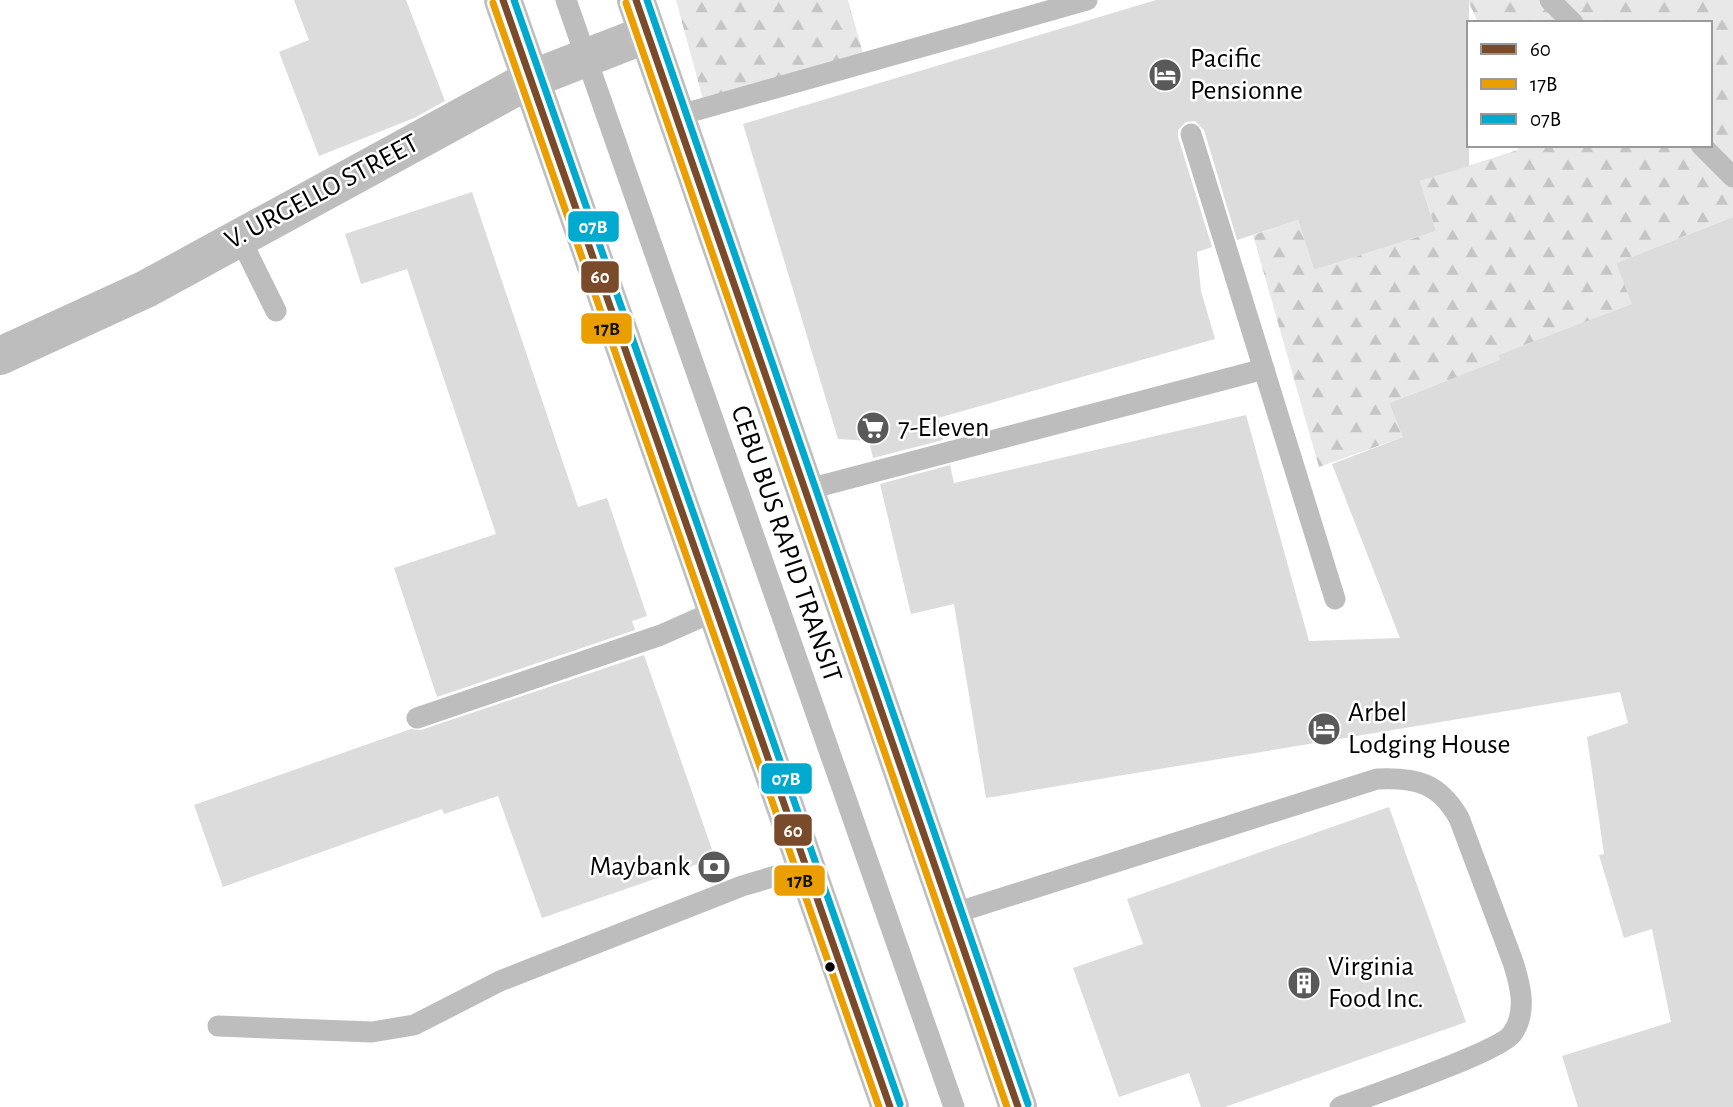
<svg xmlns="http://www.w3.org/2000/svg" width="1733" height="1107" font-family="'Alegreya Sans',sans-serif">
<defs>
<pattern id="forest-firs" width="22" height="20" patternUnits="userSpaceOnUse" patternTransform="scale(1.75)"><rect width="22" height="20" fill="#e8e8e8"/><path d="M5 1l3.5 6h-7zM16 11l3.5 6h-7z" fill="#c5c5c5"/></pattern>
</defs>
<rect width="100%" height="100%" fill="#fff"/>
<!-- forest -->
<g fill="url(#forest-firs)">
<path d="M676,0h172l16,57 -159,50z"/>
<path d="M1468,0h265v217l-117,46 74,181 -88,-128 -104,39 18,49 -68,-24 -59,23 14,34 -84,30 -66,-232 45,-15 16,50 122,-39 -16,-50 98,-31 -1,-5h193v-122h-232z"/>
</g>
<!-- building -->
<g fill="#dcdcdc">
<path d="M294,0h112l39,101 -31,17 -95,38 -40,-104 30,-12z"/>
<path d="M1156,0h313v166l-49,15 16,50 -122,39 -16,-50 -61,20 -33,-110 -9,-9 -9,1 -8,8v7l34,110 -15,5 4,39 14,48 -277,79 5,22 -70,18 -4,-17 -31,-2 -95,-315z"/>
<path d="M472,192l106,315 29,-9 40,118 -15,5 3,9 -198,67 -43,-129 102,-34 -89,-265 -46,15 -16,-50z"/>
<path d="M1733,217v890h-155l-16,-51 109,-34 -19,-93 -28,9 -25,-83 5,-1 -17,-117 41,-14 -8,-31 -634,106 -32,-194 -43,10 -31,-130 70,-19 4,18 292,-68 63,226 91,-3 -68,-174 71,-27 -14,-34 111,-43 -2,-5 134,-51 -16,-41z"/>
<path d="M644,655l71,203 -173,60 -44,-122 -54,18 -2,-5 -219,78 -29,-82 217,-76 10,1z"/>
<path d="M1389,807l77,215 -241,85h-24l-12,-34 -70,24 -46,-129 70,-24 -16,-45z"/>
</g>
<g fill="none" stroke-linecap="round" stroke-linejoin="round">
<!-- service -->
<g stroke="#bdbdbd" stroke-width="21">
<path d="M566,0l388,1107"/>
<path d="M1550,0l23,23"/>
<path d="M676,116l411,-116"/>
<path d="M1191,134l144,465"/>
<path d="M1701,145l32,32"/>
<path d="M239,236l37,75"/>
<path d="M805,490l459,-121"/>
<path d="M417,718l244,-83 54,-24"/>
<path d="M952,914l425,-135c39,-2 62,4 82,39l54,144c7,22 15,50 -1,72 -13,18 -143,62 -172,73"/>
<path d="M218,1026l154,6 42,-7 86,-44 242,-95 64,-19"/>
</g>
<!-- tertiary -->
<path stroke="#bdbdbd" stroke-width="38" d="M0,356l146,-67 383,-209 118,-46"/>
<!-- secondary -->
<g stroke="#bfbfbf" stroke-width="38">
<path d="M503,0l387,1107"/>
<path d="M636,0l382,1107"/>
</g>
<defs>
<g id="bus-1">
<path d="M503,0l387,1107"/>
<path d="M636,0l382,1107"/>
</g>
<g id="bus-2">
<path d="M493,3l386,1104"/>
<path d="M626,3l381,1104"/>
</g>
<g id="bus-3">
<path d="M514,0l386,1104"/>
<path d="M647,0l381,1104"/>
</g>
</defs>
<!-- bus-1 casing -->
<use href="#bus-1" stroke="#fff" stroke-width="12"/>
<!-- bus-2 casing -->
<use href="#bus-2" stroke="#fff" stroke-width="12"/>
<!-- bus-3 casing -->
<use href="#bus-3" stroke="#fff" stroke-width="12"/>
<!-- bus-1 -->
<use href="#bus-1" stroke="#7a4b2a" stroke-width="7"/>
<!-- bus-2 -->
<use href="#bus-2" stroke="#eb9e00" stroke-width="7"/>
<!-- bus-3 -->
<use href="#bus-3" stroke="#00a9ce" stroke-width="7"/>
</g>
<!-- icons -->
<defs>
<symbol id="hotel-disc" viewBox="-11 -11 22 22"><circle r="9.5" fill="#595959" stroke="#fff"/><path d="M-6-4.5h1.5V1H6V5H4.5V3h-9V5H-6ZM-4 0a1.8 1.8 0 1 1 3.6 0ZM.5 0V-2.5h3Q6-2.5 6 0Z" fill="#fff"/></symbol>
<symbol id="supermarket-disc" viewBox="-11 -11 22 22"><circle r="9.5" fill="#595959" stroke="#fff"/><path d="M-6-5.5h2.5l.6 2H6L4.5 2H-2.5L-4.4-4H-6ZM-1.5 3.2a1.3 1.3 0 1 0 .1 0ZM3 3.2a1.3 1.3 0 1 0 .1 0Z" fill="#fff"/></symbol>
<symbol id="bank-disc" viewBox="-11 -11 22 22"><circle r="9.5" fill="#595959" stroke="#fff"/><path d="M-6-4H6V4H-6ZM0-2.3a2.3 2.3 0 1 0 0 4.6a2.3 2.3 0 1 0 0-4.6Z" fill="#fff"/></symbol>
<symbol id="building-disc" viewBox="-11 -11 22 22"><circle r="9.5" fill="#595959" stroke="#fff"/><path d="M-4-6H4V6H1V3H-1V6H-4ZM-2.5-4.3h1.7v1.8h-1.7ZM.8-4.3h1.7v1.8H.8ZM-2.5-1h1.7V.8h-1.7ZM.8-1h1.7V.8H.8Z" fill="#fff"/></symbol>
</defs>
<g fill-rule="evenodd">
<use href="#hotel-disc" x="1146" y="56" width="38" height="38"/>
<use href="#supermarket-disc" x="854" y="409" width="38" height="38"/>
<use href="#hotel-disc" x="1305" y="710" width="38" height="38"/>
<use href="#bank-disc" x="695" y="848" width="38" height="38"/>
<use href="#building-disc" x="1285" y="964" width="38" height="38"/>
</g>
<!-- markers -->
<circle fill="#000" stroke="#fff" stroke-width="2.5" cx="830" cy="967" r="6"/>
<g text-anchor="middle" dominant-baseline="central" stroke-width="5" stroke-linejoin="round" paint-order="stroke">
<!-- poi labels -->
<g font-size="28" fill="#000" stroke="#fff" text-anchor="start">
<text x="1190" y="59">Pacific<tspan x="1190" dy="32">Pensionne</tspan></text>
<text x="898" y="428">7-Eleven</text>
<text x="1348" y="713">Arbel<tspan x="1348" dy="32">Lodging House</tspan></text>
<text x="690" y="867" text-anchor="end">Maybank</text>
<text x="1328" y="967">Virginia<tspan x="1328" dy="32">Food Inc.</tspan></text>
</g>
<!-- street labels -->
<g font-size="28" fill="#000" stroke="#fff">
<text transform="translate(322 192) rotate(-28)">V. URGELLO STREET</text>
<text transform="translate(786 544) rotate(71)">CEBU BUS RAPID TRANSIT</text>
</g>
</g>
<g stroke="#fff" stroke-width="2.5">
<rect x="567" y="210" width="53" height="33" rx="7" fill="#00a9ce"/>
<rect x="580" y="260" width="40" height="34" rx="7" fill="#7a4b2a"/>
<rect x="580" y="312" width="53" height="33" rx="7" fill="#eb9e00"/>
<rect x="760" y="762" width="53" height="33" rx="7" fill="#00a9ce"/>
<rect x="773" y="813" width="40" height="34" rx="7" fill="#7a4b2a"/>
<rect x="773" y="864" width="53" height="33" rx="7" fill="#eb9e00"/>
</g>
<g font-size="19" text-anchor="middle" font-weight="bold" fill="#fff">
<text x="593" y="233">07B</text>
<text x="600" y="283">60</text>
<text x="786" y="785">07B</text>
<text x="793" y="837">60</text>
</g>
<g font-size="19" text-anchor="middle" font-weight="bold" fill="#111">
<text x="607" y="335">17B</text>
<text x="800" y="887">17B</text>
</g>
<!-- legend -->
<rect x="1467" y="21" width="245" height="126" fill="#ffffff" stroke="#999999" stroke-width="2"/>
<rect x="1481" y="44" width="35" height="10" fill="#7a4b2a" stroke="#999999" stroke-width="2"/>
<text x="1530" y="56" font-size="21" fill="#000000">60</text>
<rect x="1481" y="79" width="35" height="10" fill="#eb9e00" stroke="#999999" stroke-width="2"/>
<text x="1530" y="91" font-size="21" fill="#000000">17B</text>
<rect x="1481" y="114" width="35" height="10" fill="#00a9ce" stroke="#999999" stroke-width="2"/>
<text x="1530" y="126" font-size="21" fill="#000000">07B</text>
</svg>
